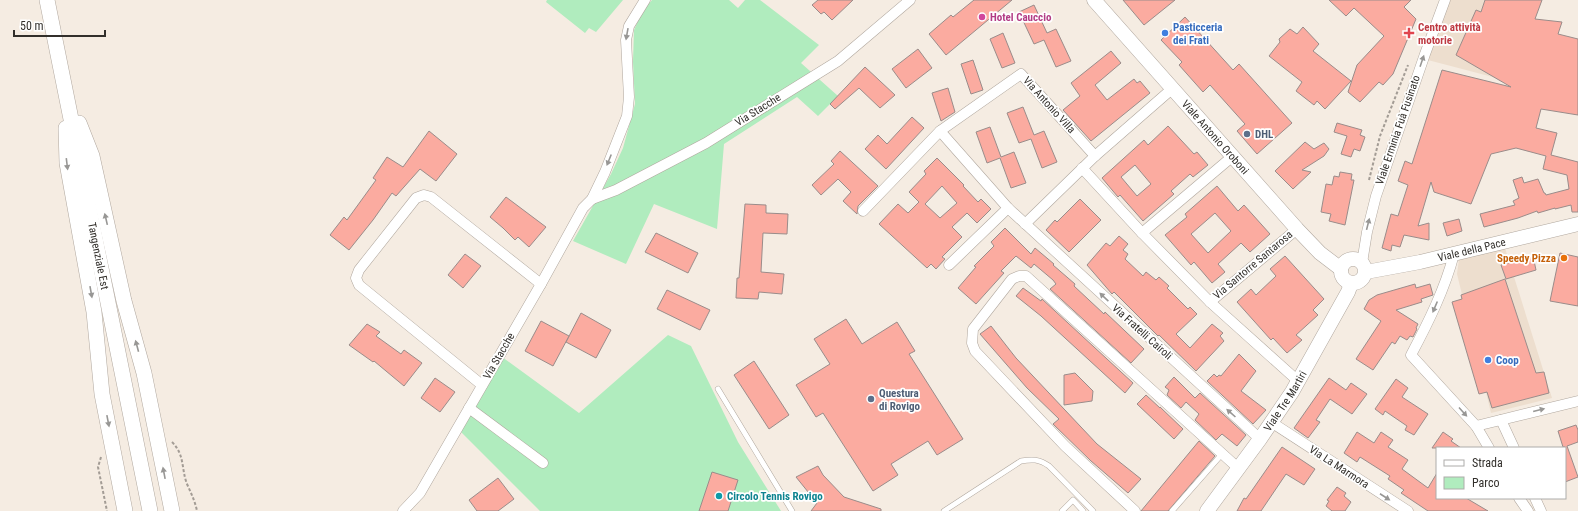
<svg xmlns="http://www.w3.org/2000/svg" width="1578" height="511" font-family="'Roboto Condensed',sans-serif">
<rect width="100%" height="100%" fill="#f5ece2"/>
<!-- built -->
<g fill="#eddece">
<path d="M1445,0h91l-28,81 -84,-22z"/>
<path d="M1505,248l47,150 -61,15 -34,-139 2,-15z"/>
</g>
<!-- green -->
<g fill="#b0ecbe">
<path d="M547,0h76l-27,32 -7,-4 -4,5 -39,-31z"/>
<path d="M652,0h77l9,8 7,-8h15l59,45 -18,18 37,33 -20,20 -21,-19 -73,47 -7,85 -63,-25 -28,60 -53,-23 38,-67 12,-26 12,-44 -2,-42 1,-32 8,-18z"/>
<path d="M668,335l23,11 47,96 43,69h-241l-80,-80 42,-74 77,56z"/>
</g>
<!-- building -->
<g fill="#fbaba0" stroke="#9a8c8a" fill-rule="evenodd">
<path d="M818,0h35l-21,20 -8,-8 -3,2 -9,-9z"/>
<path d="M974,0h38l-66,55 -17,-21 22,-19 2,2z"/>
<path d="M1123,0h52l-31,25z"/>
<path d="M1329,0h82l-7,7 12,12 -23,55 -10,11 -4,-3 -19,20 -12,-10 9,-27 27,-29 -30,-28 -8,8z"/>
<path d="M1485,0h57l-7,19 27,3 -4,12 20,5v76l-37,-6 -5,19 21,5 -6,22 27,7v50h-6l-1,-7 -16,4v-1l-17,5 -1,-2 -19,7 -34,9 -4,-13 35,-9 -2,-4 6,-3 -6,-18 9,-3 2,6 14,-4 6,14h1l1,2 23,-6 -2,-14 -24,-6 3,-13 -30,-8 -25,6 -20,50 -37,-12 -3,-10 -13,44 11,-3v17l-25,-5 -4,12 -8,-2 -1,6 -9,-3 9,-34 7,2 10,-31 -10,-4 7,-20 7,3 30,-94 69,17 -55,-32 20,-45 5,2z"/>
<path d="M1034,5l13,28 9,-4 15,32 -15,6 -12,-27 -10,4 -15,-32z"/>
<path d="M1185,17l48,53 6,-6 53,59 -35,31 -20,-23 8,-7 -35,-39 -7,7 -24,-27 3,-3 -21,-22z"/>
<path d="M1303,27l16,17 -6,7 38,30 -26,28 -8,-8 -3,4 -18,-14 6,-9 -33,-26 11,-14 -1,-3 11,-10 7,5z"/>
<path d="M1003,33l12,30 -13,5 -12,-29z"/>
<path d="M918,49l14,19 -26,20 -14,-19z"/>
<path d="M1111,51l10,12 -26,22 12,15 27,-21 3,4 3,-2 10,12 -59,48 -28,-31 17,-14 -9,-13z"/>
<path d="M973,60l10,30 -12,4 -10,-30z"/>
<path d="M865,67l30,28 -15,13 -21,-20 -24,21 -5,-5z"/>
<path d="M948,88l7,24 -14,9 -9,-28z"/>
<path d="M1023,107l11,28 10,-4 13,31 -15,6 -11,-29 -12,4 -12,-30z"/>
<path d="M912,117l12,11 -38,41 -21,-20 13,-14 9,9z"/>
<path d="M1337,123l25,7 -2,5 5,2 -5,14 -6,-2 -3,8 -10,-3 6,-18 -13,-4z"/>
<path d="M1168,126l26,28 3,-2 11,13 -15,12 -3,-3 -19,17 3,3 -31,27 -23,-26 -2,2 -16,-19 42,-38 4,5zM1135,165l16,19 -14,12 -16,-19z"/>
<path d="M990,127l11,30 13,-5 12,31 -15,5 -11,-30 -13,5 -11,-31z"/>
<path d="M429,131l28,23 -21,27 -16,-12 -24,27 -4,-3 -19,27 -24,30 -19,-15 14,-18 3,3 29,-40 -3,-2 14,-21 16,10z"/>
<path d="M1305,142l9,7 10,-6 5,6 -5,7 -22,14 9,2 -18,17 -18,-18z"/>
<path d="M840,151l38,35 -20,20 -1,8 -14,-13 8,-9 -13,-13 -17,16 -9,-10 22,-21 -3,-3z"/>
<path d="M937,158l27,27 -1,1 15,16 3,-3 10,10 -14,14 -10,-10 -15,14 10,10 -20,20 3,2 -9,10 -5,-5 -4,4 -48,-44 19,-20 10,9 11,-11 -10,-10 17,-18 -2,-3zM942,186l15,17 -17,15 -15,-14z"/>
<path d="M1340,172l12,2 -1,6h3l-9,45 -16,-4 2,-7 -10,-2 5,-28 6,1 2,-9 5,1z"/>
<path d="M1217,186l21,25 6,-6 26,29 -20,18 -9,-9 -23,21 7,8 -13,11 -18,-21 -3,3 -26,-30 22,-18 -2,-3zM1215,213l16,18 -23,22 -17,-19z"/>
<path d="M506,197l40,30 -17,20 -11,-10 -3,3 -12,-12 -13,-11z"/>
<path d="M1080,199l21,21 -32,32 -23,-22 9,-10 2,2z"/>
<path d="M745,204l21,1v8l22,1 -1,20 -24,-1 -2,39 23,2 -2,20 -23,-2 -1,7 -22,-1 1,-20h2z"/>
<path d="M1459,219l3,12 -15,5 -4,-13z"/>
<path d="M1005,228l26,26 4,-6 19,16 -1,1 22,19 -1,2 30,28 1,-2 39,37 -13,14 -81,-74 6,-5 -3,-4 -19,-16 -3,4 -15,-12 -15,15 3,2 -28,31 -18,-16 18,-21 -2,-1 20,-20 -3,-4z"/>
<path d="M656,233l42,20 -10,20 -43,-21z"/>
<path d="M1119,236l9,8 -5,6 5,4 -3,5 18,17 3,-4 10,8 3,-3 10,9 -2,2 21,21 2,-2 7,7 -21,20 14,14 22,-24 11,9 -3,3 4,5 -28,30 -37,-36 -1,1 -44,-44 -2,2 -25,-29 19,-22 4,3z"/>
<path d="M1560,253l18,4v49l-28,-5z"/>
<path d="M465,254l16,12 -18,22 -15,-13z"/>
<path d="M1285,256l39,43 -11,11 5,5 -22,20 6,5 -15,13 -14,-15 -2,2 -34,-38 14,-13 5,6 20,-19 -6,-7z"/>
<path d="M1533,256l3,14 -30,9 -5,-14z"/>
<path d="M1505,279l31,94 8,-1 5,21 -57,15 -5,-16 -8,2 -27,-92 10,-3 -1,-4z"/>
<path d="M1415,284l1,4 14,-4 3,11 -12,4 1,3 -26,8 22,14 -2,4 1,1 -4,8 -3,-1 -3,4 -7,-4 -5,8 -3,-2 -19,28 -17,-11 25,-38 -17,-12 5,-9 8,-5z"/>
<path d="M1023,288l18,13 1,-2 91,84 -8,10 -84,-77 -25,-20z"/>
<path d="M667,290l43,20 -10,20 -43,-21z"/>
<path d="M581,313l30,17 -15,28 -30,-16z"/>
<path d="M846,319l16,25 35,-22 18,29 -6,3 54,85 -26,16 -9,-14 -37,23 7,11 -25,16 -50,-78 -7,4 -20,-32 34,-21 -16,-25z"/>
<path d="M541,321l28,15 -16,30 -28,-15z"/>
<path d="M367,324l13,8 -4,4 25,18 3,-4 18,13 -18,23 -30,-25 -1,1 -24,-17z"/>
<path d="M991,326l25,32 81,86 44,35 -13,14 -37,-32 -38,-37 6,-5 -32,-31 -47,-54z"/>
<path d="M1239,354l17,17 -15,20 25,19 -13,14 -46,-43 7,-7 3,3 2,-2 2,1z"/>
<path d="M754,361l35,54 -20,14 -35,-54z"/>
<path d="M1075,373l18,18 -1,10 -28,4v-30z"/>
<path d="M1174,377l21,21 5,-5 46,42 -9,11 -15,-12 -6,6 -21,-20 4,-6 -13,-12 -5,6 -14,-13 2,-5 -4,-3z"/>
<path d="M435,378l20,14 -15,20 -19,-14z"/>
<path d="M1329,378l17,12 5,-7 16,11 -15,20 -22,-15 -14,21 4,2 -12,16 -14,-10z"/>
<path d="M1396,379l12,9 -6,9 26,17 -14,21 -9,-5 2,-4 -22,-15 -2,4 -8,-6z"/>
<path d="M1146,395l14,13v-1l23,22 -9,10 -37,-35z"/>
<path d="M1576,425l2,5v12l-11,4 11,31 -13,5v-35h-2l-5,-16z"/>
<path d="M1357,432l17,11 7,-11 12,8 -5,7 20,13 -6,9 26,19 9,-15v25h29l22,13h-60l-27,-18 3,-3 -16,-11 2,-3 -30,-19 -3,5 -13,-9z"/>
<path d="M1443,432l10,7 -2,2 10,7h-29z"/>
<path d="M1199,441l16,15 -47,55h-27z"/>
<path d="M1282,447l33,22 -11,16 -18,-11 -25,37h-24l7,-13 2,1z"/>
<path d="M818,466l5,9 21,22 37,12v2h-70l6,-8 -21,-26z"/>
<path d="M712,472l26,8 -10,31h-29z"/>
<path d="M498,478l16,21 -16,12h-21l-8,-11z"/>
<path d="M1337,487l9,6 -2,3 7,6 -6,9h-13l-6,-5 3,-5 -2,-1z"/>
</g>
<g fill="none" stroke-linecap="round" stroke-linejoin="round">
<defs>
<g id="lane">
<path d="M718,389l74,122"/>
<path d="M944,511l77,-50c11,-2 18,-2 28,5l44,45"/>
<path d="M1062,511l11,-11 10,11"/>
<path d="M1172,511l50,-57"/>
</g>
<g id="street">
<path d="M940,131l81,-57 74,82"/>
<path d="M1082,168l60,65 68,69 88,79"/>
<path d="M592,199l24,-9 90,-47 132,-82 72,-61"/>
<path d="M863,211l77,-80 68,77 252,231"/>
<path d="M1025,224l70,-68 78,-68"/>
<path d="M1142,233l91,-77"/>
<path d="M1454,254c-9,35 -26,69 -43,101l65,71 13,22"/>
<path d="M1362,263l5,-31 9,-36 49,-142 20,-54"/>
<path d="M949,265l59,-57"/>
<path d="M1210,302l87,-73"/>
<path d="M482,385l-123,-100 -3,-7 3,-8 57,-72 8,-3 7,2 110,87"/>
<path d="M469,408l74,55"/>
<path d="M1501,420l13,28"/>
<path d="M1271,422l137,89"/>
<path d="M1476,426l102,-25"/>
<path d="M1519,498l9,13"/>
<path d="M1535,498l6,13"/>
<path d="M403,511l17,-18 121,-209 42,-76 9,-9 13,-27 22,-56 2,-19 -3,-57 3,-14 16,-26"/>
<path d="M1135,511l-70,-65 -90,-95 -3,-8 1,-14 39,-50 7,-3h7l212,192"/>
</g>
<g id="secondary">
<path id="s1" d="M1094,0l203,229 23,24 21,16"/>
<circle cx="1353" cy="271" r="12"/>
<path id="s2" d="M1366,272l54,-10 158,-38"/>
<path id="s3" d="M1207,511l53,-72 32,-47 56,-100 3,-8"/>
</g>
<g id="primary">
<path id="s4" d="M47,0l103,511"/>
<path d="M79,123l13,33 32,145 20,72 28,138"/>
<path d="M66,128l1,35 27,149 8,82 23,117"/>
</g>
</defs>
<!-- lane casing -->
<use href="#lane" stroke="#b0a79e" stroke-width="6"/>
<!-- street casing -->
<use href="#street" stroke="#b0a79e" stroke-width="11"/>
<!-- secondary casing -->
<use href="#secondary" stroke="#b0a79e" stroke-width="15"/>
<!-- primary casing -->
<use href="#primary" stroke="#b0a79e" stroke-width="16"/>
<!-- path -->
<g stroke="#a39c95" stroke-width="2" stroke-dasharray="3 2" stroke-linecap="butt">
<path d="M1369,180l11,-44 28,-71"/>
<path d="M172,442c13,13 9,26 15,42 4,9 8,17 10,27"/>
<path d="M101,457l-3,10 9,44"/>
</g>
<!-- lane -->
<use href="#lane" stroke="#fff" stroke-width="5"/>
<!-- street -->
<use href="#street" stroke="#fff" stroke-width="10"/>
<!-- secondary -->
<use href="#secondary" stroke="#fff" stroke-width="14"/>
<!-- primary -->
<use href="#primary" stroke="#fff" stroke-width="15"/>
</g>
<!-- one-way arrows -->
<defs><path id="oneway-solid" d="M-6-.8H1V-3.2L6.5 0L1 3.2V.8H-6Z"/></defs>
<g fill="#989795">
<use href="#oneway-solid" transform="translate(627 34) rotate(100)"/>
<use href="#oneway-solid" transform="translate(1422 61) rotate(-71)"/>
<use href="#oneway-solid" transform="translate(609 160) rotate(112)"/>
<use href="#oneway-solid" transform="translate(67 164) rotate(83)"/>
<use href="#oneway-solid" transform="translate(106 219) rotate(-103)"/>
<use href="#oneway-solid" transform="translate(1368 224) rotate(-76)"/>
<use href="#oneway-solid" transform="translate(91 292) rotate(80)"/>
<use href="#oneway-solid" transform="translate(1104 297) rotate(-137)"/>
<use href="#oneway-solid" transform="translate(1435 307) rotate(113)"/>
<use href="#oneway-solid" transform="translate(137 346) rotate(-105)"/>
<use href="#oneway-solid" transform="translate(1539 410) rotate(-14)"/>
<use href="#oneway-solid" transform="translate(1463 412) rotate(48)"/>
<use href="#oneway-solid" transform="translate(1231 413) rotate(-138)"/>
<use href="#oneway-solid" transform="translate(108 421) rotate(79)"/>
<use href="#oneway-solid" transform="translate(164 473) rotate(-101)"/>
<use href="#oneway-solid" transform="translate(1385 497) rotate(33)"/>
</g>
<!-- markers -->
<circle fill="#d1479c" stroke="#fff" stroke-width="1.5" cx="982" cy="17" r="4"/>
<g fill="#3f7fe0" stroke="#fff" stroke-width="1.5">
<circle cx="1165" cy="33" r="4"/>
<circle cx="1488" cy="360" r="4"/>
</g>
<path fill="#e0444e" stroke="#fff" stroke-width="1.5" d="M1407 27h4v4h4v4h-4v4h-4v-4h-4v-4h4z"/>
<g fill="#5c6f8a" stroke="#fff" stroke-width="1.5">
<circle cx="1247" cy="134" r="4"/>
<circle cx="871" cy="399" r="4"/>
</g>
<circle fill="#e8710a" stroke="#fff" stroke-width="1.5" cx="1564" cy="258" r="4"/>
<circle fill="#0f9aa8" stroke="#fff" stroke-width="1.5" cx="719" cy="496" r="4"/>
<g text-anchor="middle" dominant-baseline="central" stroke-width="3.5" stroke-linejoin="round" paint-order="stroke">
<!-- hotel labels -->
<g font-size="11" font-weight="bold" fill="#b23c85" stroke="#fff" text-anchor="start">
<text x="990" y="17">Hotel Cauccio</text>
</g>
<!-- shop labels -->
<g font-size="11" font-weight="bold" fill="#366cbe" stroke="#fff" text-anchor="start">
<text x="1173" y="27">Pasticceria<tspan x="1173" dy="13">dei Frati</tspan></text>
<text x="1496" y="360">Coop</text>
</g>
<!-- health labels -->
<g font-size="11" font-weight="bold" fill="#be3a42" stroke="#fff" text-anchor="start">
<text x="1418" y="27">Centro attività<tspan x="1418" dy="13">motorie</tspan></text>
</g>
<!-- street labels -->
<g font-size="11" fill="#322f2b" stroke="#fff">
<text transform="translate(1049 105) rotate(48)">Via Antonio Villa</text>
<text transform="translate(758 110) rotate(-32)">Via Stacche</text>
<text transform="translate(1398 130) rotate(-71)">Viale Erminia Fuà Fusinato</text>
<text stroke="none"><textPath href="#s1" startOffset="183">Viale Antonio Oroboni</textPath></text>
<text stroke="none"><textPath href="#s2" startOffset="108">Viale della Pace</textPath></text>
<text stroke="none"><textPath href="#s4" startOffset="261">Tangenziale Est</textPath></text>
<text transform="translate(1253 265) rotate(-40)">Via Santorre Santarosa</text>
<text transform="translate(1142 332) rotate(42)">Via Fratelli Cairoli</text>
<text transform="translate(499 356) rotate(-60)">Via Stacche</text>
<text stroke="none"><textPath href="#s3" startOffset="135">Viale Tre Martiri</textPath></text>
<text transform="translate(1339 467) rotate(33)">Via La Marmora</text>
</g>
<!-- service labels -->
<g font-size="11" font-weight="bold" fill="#4e5e75" stroke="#fff" text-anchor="start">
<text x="1255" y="134">DHL</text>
<text x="879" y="393">Questura<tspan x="879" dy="13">di Rovigo</tspan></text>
</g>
<!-- food labels -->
<g font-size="11" font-weight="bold" fill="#c56008" stroke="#fff" text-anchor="end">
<text x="1556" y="258">Speedy Pizza</text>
</g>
<!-- culture labels -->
<g font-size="11" font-weight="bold" fill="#0d838f" stroke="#fff" text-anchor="start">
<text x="727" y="496">Circolo Tennis Rovigo</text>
</g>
</g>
<!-- legend -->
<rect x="1436" y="447" width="130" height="52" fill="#ffffff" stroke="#adacaa"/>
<rect x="1444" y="460" width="20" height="6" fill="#ffffff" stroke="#adacaa"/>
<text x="1472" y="467" font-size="12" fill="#322f2b">Strada</text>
<rect x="1444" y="477" width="20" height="12" fill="#b0ecbe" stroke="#adacaa"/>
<text x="1472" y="487" font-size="12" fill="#322f2b">Parco</text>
<!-- scale -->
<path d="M14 30v6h91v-6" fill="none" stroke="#322f2b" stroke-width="2"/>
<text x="20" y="30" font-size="12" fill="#322f2b" stroke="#ffffff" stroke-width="3" paint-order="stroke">50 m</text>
</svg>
